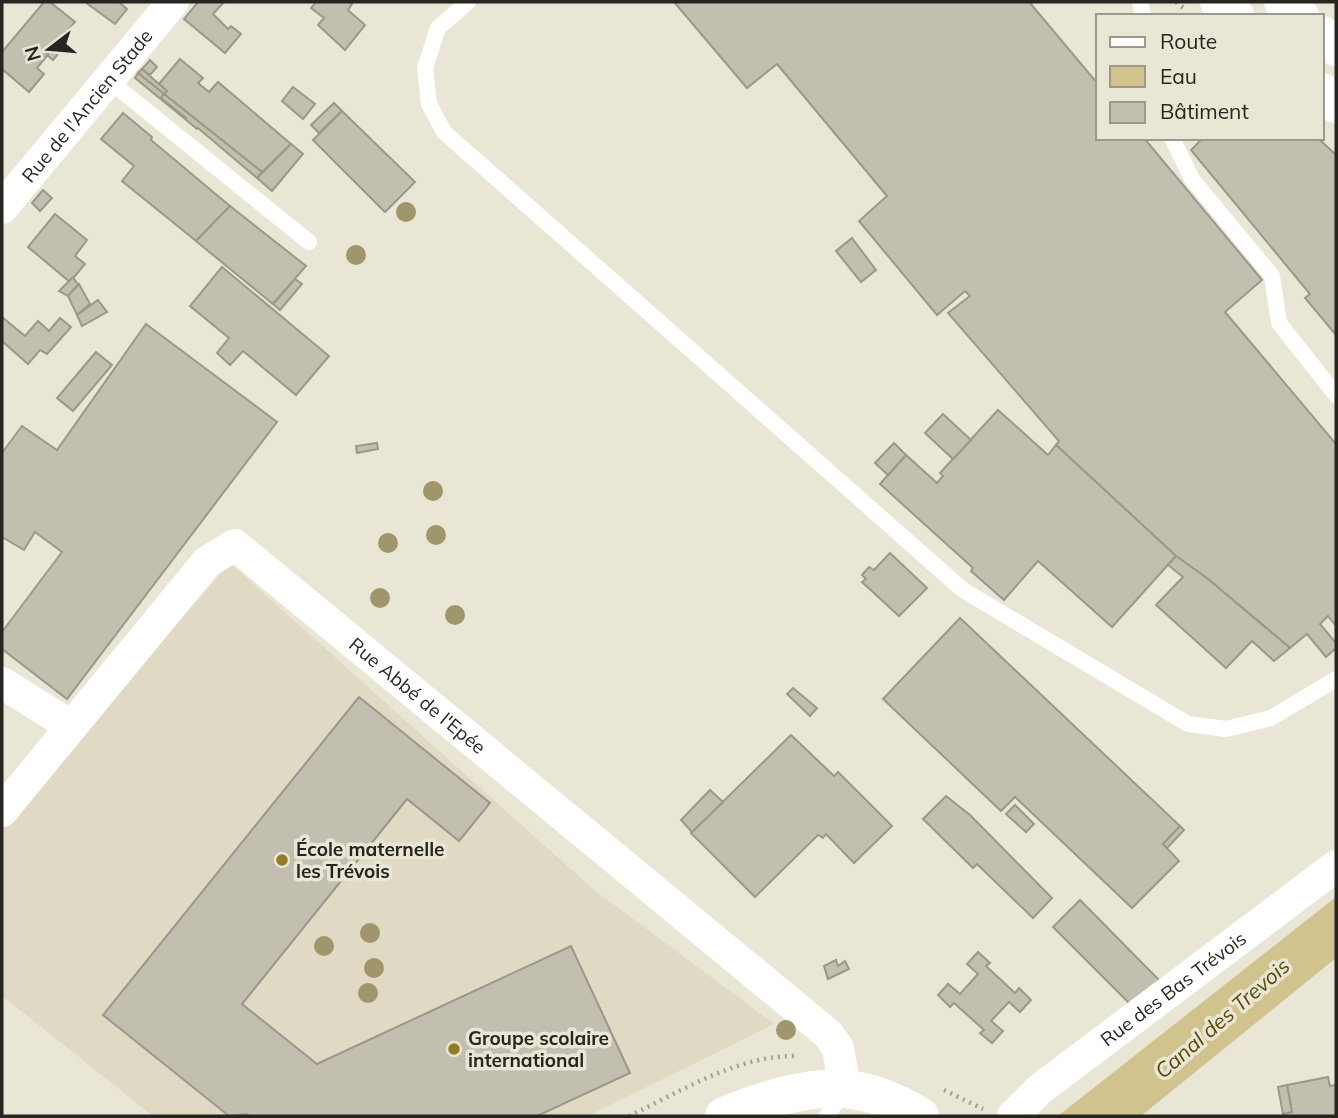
<svg xmlns="http://www.w3.org/2000/svg" width="1338" height="1118" font-family="Mulish,sans-serif">
<rect width="100%" height="100%" fill="#e9e6d6"/>
<!-- built -->
<path fill="#e0dac4" d="M230,563l363,326 181,135 -186,92h-435l-151,-120v-165l73,-91z"/>
<!-- water -->
<path fill="#d0c38d" d="M1336,897v61l-195,158h-83z"/>
<!-- building -->
<g fill="#c2bfb0" stroke="#9b988a" stroke-width="2">
<path d="M44,2h6l25,20 -38,46 7,6 -15,18 -27,-23v-17z"/>
<path d="M85,2h34l8,7 -12,15z"/>
<path d="M198,2h26l-11,12 15,15 3,-3 10,8 -16,19 -41,-34z"/>
<path d="M316,2h33l3,2 -4,6 17,15 -20,25 -27,-25 6,-7 -13,-10z"/>
<path d="M674,2h358l-2,1 68,81v54h46l118,142 -37,32 111,132v182l-8,-10 -8,8 16,19v5l-10,9 -19,-23 -17,14 -82,-69 -32,-23 -120,-111 3,-4 -111,-128 22,-17 -5,-5 -28,24 -78,-94 28,-25 -110,-132 -30,24z"/>
<path d="M56,45l5,5 -8,10 -6,-5z"/>
<path d="M180,59l23,19 -5,5 11,9 9,-10 73,62 -29,28 -98,-78 3,-3 -8,-7z"/>
<path d="M150,60l7,7 -7,8 -8,-6z"/>
<path d="M142,69l25,22 -3,3 -26,-21z"/>
<path d="M138,73l26,21 -3,4 25,20 -1,1 -50,-41z"/>
<path d="M293,87l22,17 -12,15 -21,-18z"/>
<path d="M164,94l98,78 -5,6 -59,-50 -1,1 -12,-10 1,-1 -25,-20z"/>
<path d="M334,103l8,8 -23,22 -8,-8z"/>
<path d="M342,111l73,71 -30,30 -72,-72z"/>
<path d="M123,113l29,24 -1,3 79,66 -34,35 -74,-60 12,-15 -33,-27z"/>
<path d="M1203,138h115l18,17v180l-31,-37 5,-4 -119,-144z"/>
<path d="M291,144l12,10 -31,37 -15,-13z"/>
<path d="M43,190l9,8 -12,13 -8,-8z"/>
<path d="M230,206l76,60 -33,38 -77,-63z"/>
<path d="M55,214l32,26 -12,16 10,8 -15,18 -42,-35z"/>
<path d="M852,238l24,32 -15,12 -25,-31z"/>
<path d="M222,267l107,89 -33,39 -53,-44 -13,14 -13,-12 12,-15 -39,-32z"/>
<path d="M73,277l5,8 -10,11 -9,-5z"/>
<path d="M295,279l7,5 -22,26 -7,-6z"/>
<path d="M79,284l11,20 -13,11 -9,-19z"/>
<path d="M98,300l9,12 -25,14 -5,-11z"/>
<path d="M2,317l23,19 13,-15 11,10 11,-13 11,9 -24,27 -7,-4 -12,14 -26,-23z"/>
<path d="M146,324l131,98 -210,277 -65,-50v-17l60,-80 -27,-20 -11,18 -22,-13v-84l20,-27 35,24z"/>
<path d="M96,352l16,13 -39,46 -16,-13z"/>
<path d="M998,410l50,45 8,-10 120,111 -64,71 -74,-66 -34,39 -33,-29 2,-3 -93,-84 26,-29 31,28 6,-7 -3,-3z"/>
<path d="M943,414l28,26 -18,19 -28,-26z"/>
<path d="M377,443l1,6 -21,4 -1,-7z"/>
<path d="M894,443l12,12 -18,20 -13,-12z"/>
<path d="M890,553l37,35 -28,28 -37,-34 4,-3 -4,-4 7,-8 5,3z"/>
<path d="M1176,556l32,23 82,69 -16,13 -22,-20 -26,27 -70,-63 27,-28 -15,-12z"/>
<path d="M960,618l220,208 -17,18 16,17 -47,47 -117,-111 -14,14 -118,-112z"/>
<path d="M793,688l24,20 -7,8 -23,-22z"/>
<path d="M359,697l131,106 -31,38 -52,-42 -165,205 75,60 254,-118 59,127 -93,43h-287l-3,-2 -18,2 -126,-101z"/>
<path d="M791,735l43,41 4,-4 54,54 -38,37 -28,-29 -3,4 -5,-3 -63,62 -64,-64z"/>
<path d="M710,790l13,12 -31,30 -11,-12z"/>
<path d="M946,796l24,19 82,83 -19,20 -56,-54 -4,4 -50,-49z"/>
<path d="M1015,805l19,19 -8,8 -20,-18z"/>
<path d="M1180,826l4,4 -17,18 -4,-4z"/>
<path d="M1080,900l84,85 -33,20 -78,-78z"/>
<path d="M978,952l12,11 -4,3 29,27 4,-5 12,12 -11,12 -11,-10 -18,19 12,10 -11,12 -12,-10 4,-3 -30,-27 -4,4 -12,-12 10,-11 12,10 18,-20 -11,-10z"/>
<path d="M836,960l2,6 7,-5 4,8 -21,10 -4,-13z"/>
<path d="M1328,1077l2,9 6,-1v31h-52l-1,-2 9,-2 -5,-27z"/>
<path d="M1287,1085l5,27 -9,2 -5,-27z"/>
</g>
<g fill="none" stroke-linecap="round" stroke-linejoin="round">
<!-- path -->
<g stroke="#a4a195" stroke-width="4.5" stroke-dasharray="2 5" stroke-linecap="butt">
<path d="M1176,2l10,8"/>
<path d="M944,1090l39,19"/>
<path d="M629,1116c51,-24 107,-60 165,-60"/>
</g>
<!-- lane -->
<g stroke="#fff" stroke-width="16">
<path d="M468,2l-30,26 -13,40 4,36 15,28 519,458 225,134 38,5 45,-11 65,-39"/>
<path d="M1140,2l3,14"/>
<path d="M107,79l202,163"/>
<path d="M1172,138l20,41 80,97 7,47 57,72"/>
<path d="M827,1116l16,-24"/>
</g>
<!-- street -->
<g stroke="#fff" stroke-width="32">
<path id="s1" d="M2,208l171,-206"/>
<path d="M2,683l69,43"/>
<path id="s2" d="M2,811l205,-249 28,-17 593,489 10,14 7,41"/>
<path id="s3" d="M1013,1116l27,-27 296,-223"/>
</g>
<!-- secondary -->
<path stroke="#fff" stroke-width="38" d="M724,1116c34,-14 83,-30 121,-27 26,2 53,14 75,27"/>
<!-- primary -->
<g stroke="#fff" stroke-width="38">
<path d="M1219,2l16,14"/>
<path d="M1283,2l17,14"/>
<path d="M1322,35l14,12"/>
<path d="M1322,92l14,12"/>
</g>
</g>
<!-- trees -->
<g fill="#9f966b">
<circle cx="406" cy="212" r="10"/>
<circle cx="356" cy="255" r="10"/>
<circle cx="433" cy="491" r="10"/>
<circle cx="436" cy="535" r="10"/>
<circle cx="388" cy="543" r="10"/>
<circle cx="380" cy="598" r="10"/>
<circle cx="455" cy="615" r="10"/>
<circle cx="370" cy="933" r="10"/>
<circle cx="324" cy="946" r="10"/>
<circle cx="374" cy="968" r="10"/>
<circle cx="368" cy="993" r="10"/>
<circle cx="786" cy="1030" r="10"/>
</g>
<!-- markers -->
<g fill="#917d24" stroke="#e9e6d6" stroke-width="2.5">
<circle cx="282" cy="860" r="7"/>
<circle cx="454" cy="1049" r="7"/>
</g>
<g text-anchor="middle" dominant-baseline="central" stroke-width="7" stroke-linejoin="round" paint-order="stroke">
<!-- street labels -->
<g font-size="19" fill="#26251f" stroke="#e9e6d6">
<text stroke="none"><textPath href="#s1" startOffset="133">Rue de l'Ancien Stade</textPath></text>
<text stroke="none"><textPath href="#s2" startOffset="592">Rue Abbé de l'Epée</textPath></text>
<text stroke="none"><textPath href="#s3" startOffset="205">Rue des Bas Trévois</textPath></text>
</g>
<!-- poi labels -->
<g font-size="19" font-weight="bold" fill="#26251f" stroke="#e9e6d6" text-anchor="start">
<text x="296" y="849">École maternelle<tspan x="296" dy="22">les Trévois</tspan></text>
<text x="468" y="1038">Groupe scolaire<tspan x="468" dy="22">international</tspan></text>
</g>
<!-- water labels -->
<g font-size="21" font-style="italic" fill="#584a05" stroke="#e9e6d6">
<text transform="translate(1222 1018) rotate(-41)">Canal des Trevois</text>
</g>
</g>
<!-- border -->
<rect width="1338" height="1118" fill="none" stroke="#26251f" stroke-width="7"/>
<!-- legend -->
<rect x="1096" y="14" width="228" height="126" fill="#e9e6d6" stroke="#9b998d" stroke-width="2"/>
<rect x="1110" y="37" width="35" height="10" fill="#ffffff" stroke="#9b998d" stroke-width="2"/>
<text x="1160" y="49" font-size="21" fill="#26251f">Route</text>
<rect x="1110" y="66" width="35" height="21" fill="#d0c38d" stroke="#9b998d" stroke-width="2"/>
<text x="1160" y="84" font-size="21" fill="#26251f">Eau</text>
<rect x="1110" y="102" width="35" height="21" fill="#c2bfb0" stroke="#9b998d" stroke-width="2"/>
<text x="1160" y="119" font-size="21" fill="#26251f">Bâtiment</text>
<!-- north arrow -->
<g transform="translate(49 49) rotate(254)" stroke="#e9e6d6" stroke-width="5" paint-order="stroke">
<path d="M0-5L12 26L0 18L-12 26Z" fill="#26251f"/>
<text y="-10" font-size="19" font-weight="bold" text-anchor="middle" fill="#26251f">N</text>
</g>
</svg>
